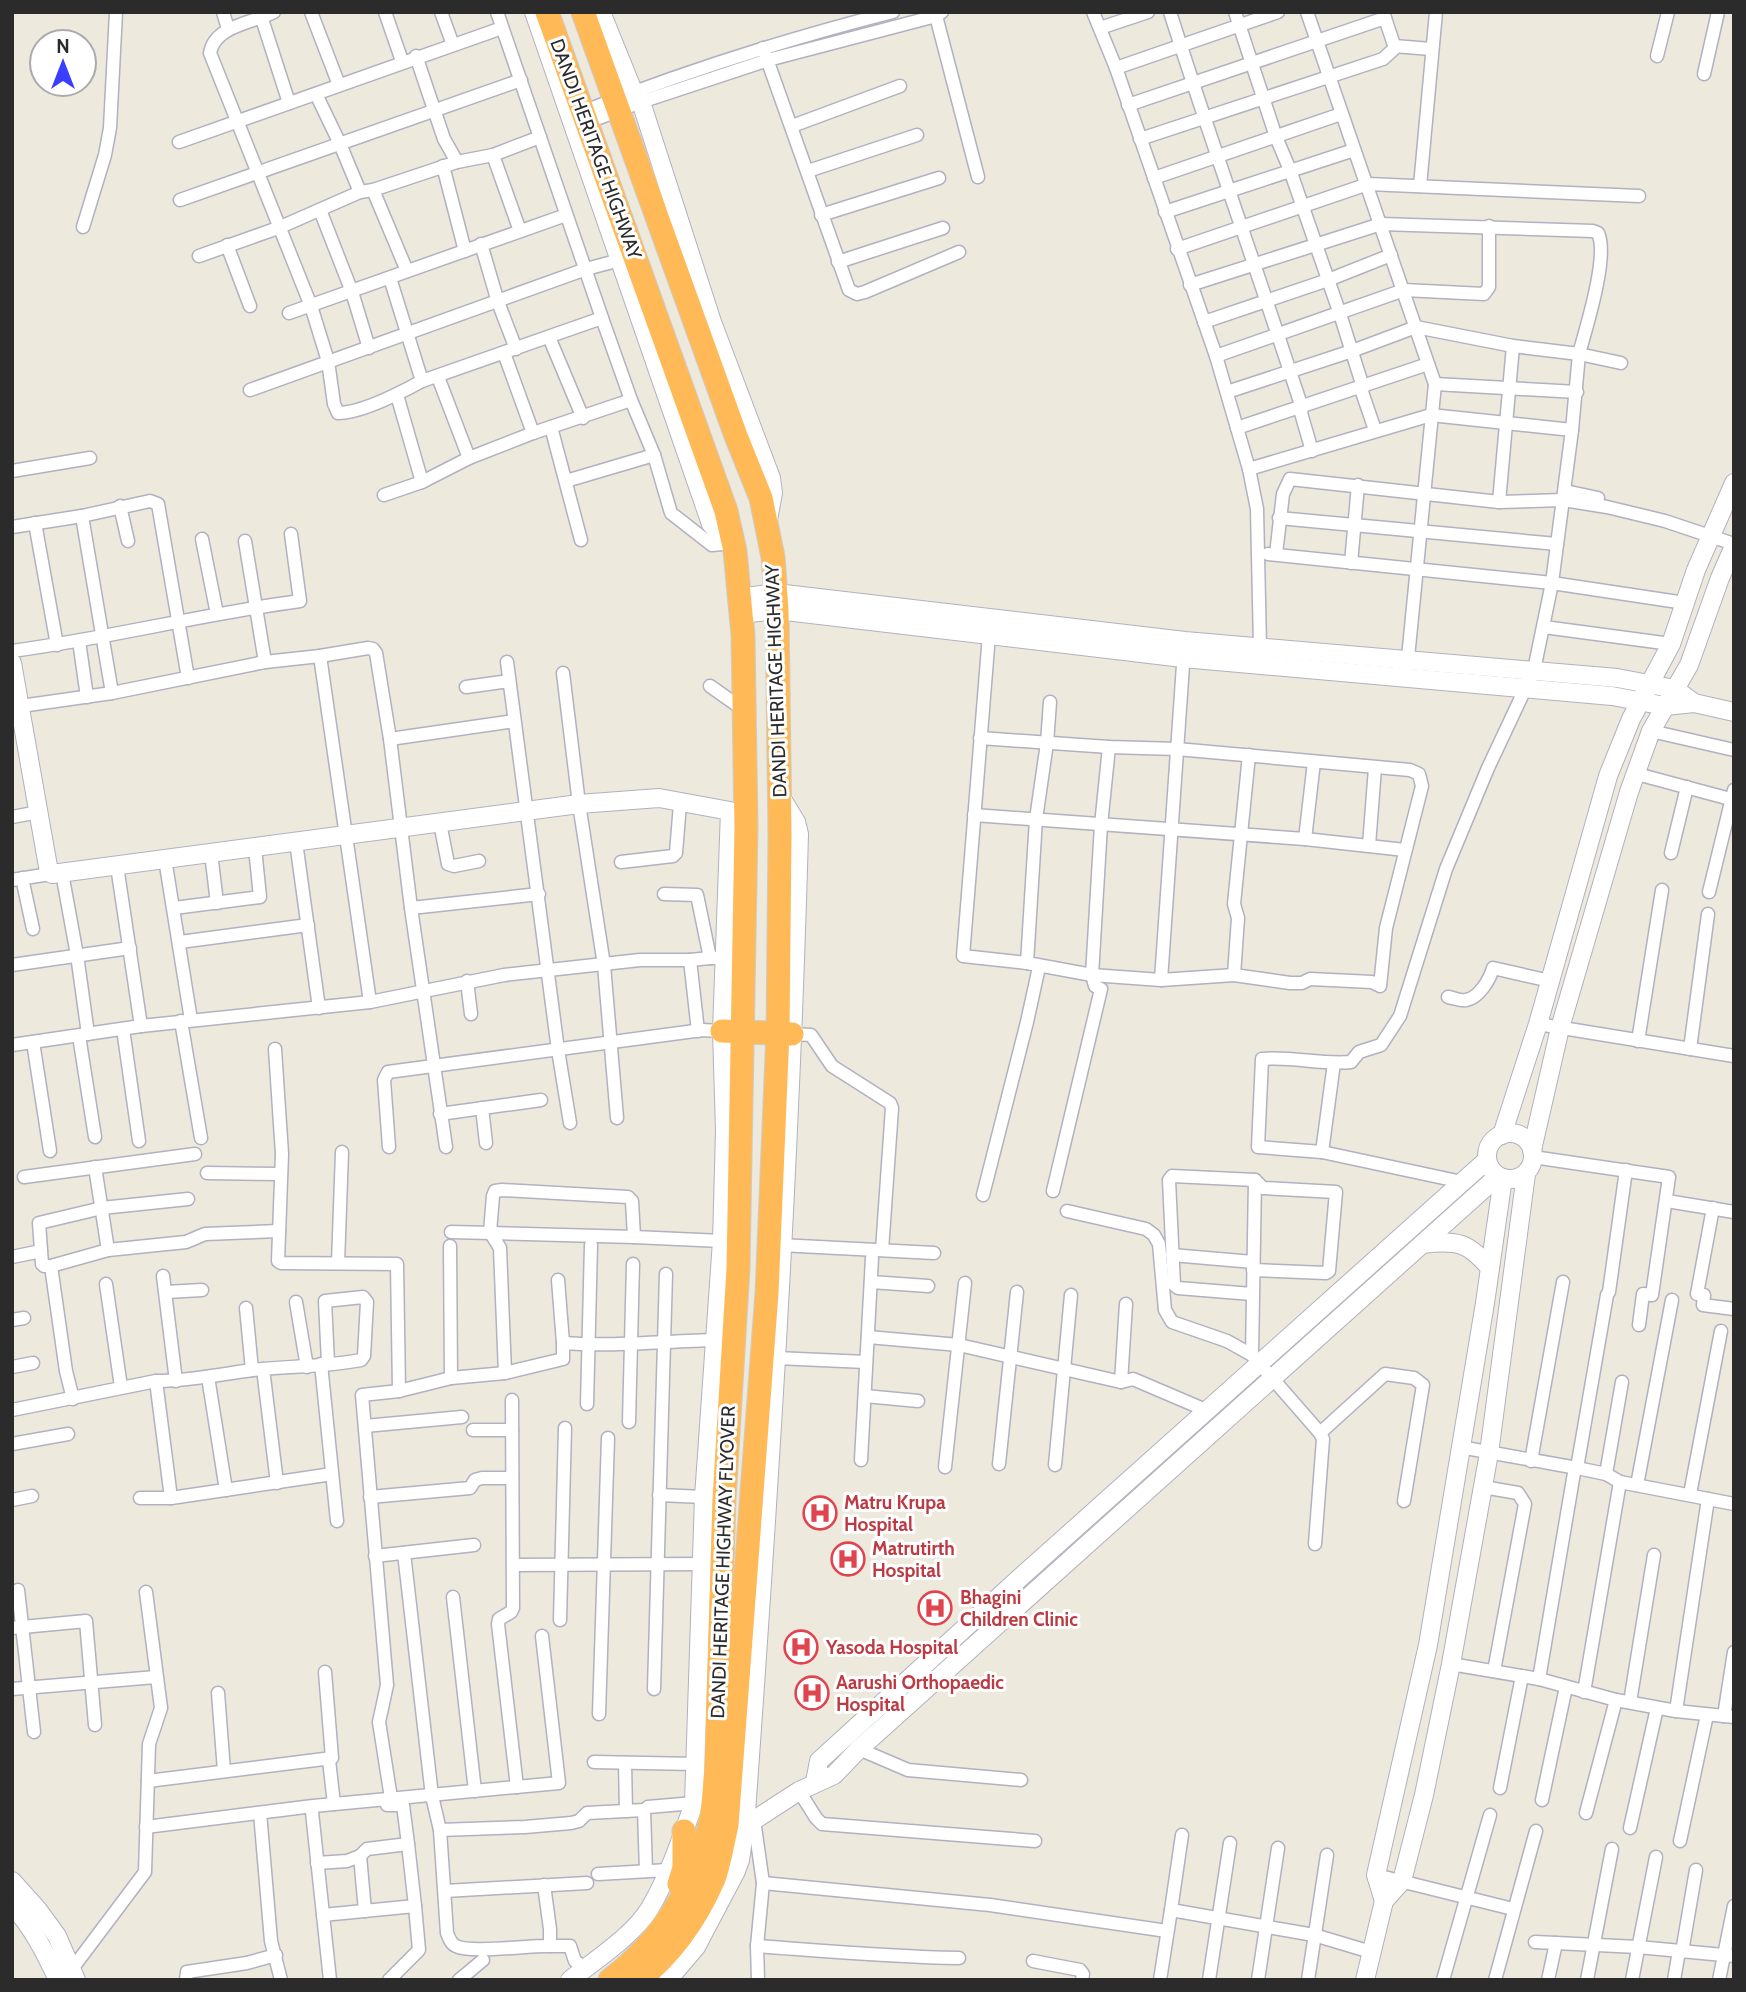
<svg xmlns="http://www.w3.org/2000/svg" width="1746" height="1992" font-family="Cabin,sans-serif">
<rect width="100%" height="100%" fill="#eee9dd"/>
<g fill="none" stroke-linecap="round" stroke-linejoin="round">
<defs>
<g id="street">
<path d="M223,12l5,17"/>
<path d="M274,12c-20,11 -59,13 -64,41l101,253 17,55 6,43 4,9c24,0 64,-21 84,-32l180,-63"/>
<path d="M311,12l28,73"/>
<path d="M385,12l17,49"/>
<path d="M441,12l12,33"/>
<path d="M497,12l105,306 29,82 23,55"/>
<path d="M1093,12l23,56 100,288 33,113 8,40 3,138"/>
<path d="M1170,12c42,133 89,263 132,396l-1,5 11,38"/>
<path d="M1235,12l41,125 14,33 50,144 23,73 -1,5 13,38"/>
<path d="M1307,12l128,372 -28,284"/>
<path d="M936,16l42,161"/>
<path d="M262,19l27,84"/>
<path d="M1100,28l48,-16"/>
<path d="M1394,46l37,3"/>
<path d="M763,48l86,242 8,4 8,-2 94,-40"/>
<path d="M416,56l28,83 13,23"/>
<path d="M1657,56l11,-44"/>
<path d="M1116,68l162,-56"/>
<path d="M1704,74l14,-62"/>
<path d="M316,94l24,50 20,48"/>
<path d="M1128,105l257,-87"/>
<path d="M582,112c101,-40 205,-73 311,-100"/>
<path d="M586,123l55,-21 127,-42 168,-44 6,-4"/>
<path d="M792,126l108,-40"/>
<path d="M1140,139l243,-80 12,-11 -12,-36"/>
<path d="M179,142l323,-114"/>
<path d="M493,155l27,76"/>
<path d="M443,166l22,85"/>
<path d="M808,171l109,-36"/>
<path d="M1154,178l187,-64"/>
<path d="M1420,186l16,-174"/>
<path d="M373,190l34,81"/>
<path d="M180,200l341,-120"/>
<path d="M320,210l32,82 17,56"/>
<path d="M1165,212l189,-62"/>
<path d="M821,215l118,-37"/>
<path d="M83,227l22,-72 5,-27 6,-116"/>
<path d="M481,244l17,58 18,47"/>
<path d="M227,245l23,61"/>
<path d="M1177,249l191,-65 271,12"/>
<path d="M199,256l79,-28 82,-36 13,-2 84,-28 36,-7 47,-18"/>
<path d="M838,262l105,-34"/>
<path d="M390,278l32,103"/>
<path d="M1190,285l191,-61 212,7 5,2c11,23 -12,95 -19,121l42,9"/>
<path d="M289,313l277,-98"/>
<path d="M1204,322l124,-42 63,-25"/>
<path d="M549,337l34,81"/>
<path d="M504,353l29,80"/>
<path d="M1216,356l188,-66 80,4 5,-7v-61"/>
<path d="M438,377l31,81"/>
<path d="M1435,384l142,8"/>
<path d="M250,390l336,-121 34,-9"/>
<path d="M1227,392l125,-41 64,-24 97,19 66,8 -7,76 -20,153 -18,87 -46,98 -42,101 -46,147 -19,29 -22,7 -8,10c-30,3 -59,-6 -89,-3l-4,88 64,5 140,30"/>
<path d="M397,395l25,87"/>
<path d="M551,427l30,113"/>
<path d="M1237,428l191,-64"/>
<path d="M1249,469l182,-54 141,15"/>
<path d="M12,471l78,-13"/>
<path d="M566,481l88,-26 17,58 41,32 21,-2"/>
<path d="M1565,491l33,7"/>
<path d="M384,495l38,-13 47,-24 64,-25 98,-33"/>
<path d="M1499,502l14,-156"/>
<path d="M120,506l8,35"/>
<path d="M82,516l30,177"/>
<path d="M1279,518l278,26"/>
<path d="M35,523l22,122"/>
<path d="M12,527l70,-11 68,-15 8,3 30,174"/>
<path d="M202,539l15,75"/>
<path d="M245,541l20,121"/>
<path d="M1268,554l284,29 133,20"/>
<path d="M1276,554l7,-60 7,-15 209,23 64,-2 44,7 58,14 69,23"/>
<path d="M1351,563l7,-78"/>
<path d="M1544,627l127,17"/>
<path d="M79,641l8,56"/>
<path d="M12,651c97,-13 191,-37 288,-50l-9,-67"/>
<path d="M320,656l48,-8 5,1 3,4 14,86 21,169 35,239"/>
<path d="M507,662l51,388 12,73"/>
<path d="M563,673l16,131 25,161 13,153"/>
<path d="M710,686l34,24"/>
<path d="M466,687l43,-6"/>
<path d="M21,706l91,-13 153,-31 55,-6 50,346"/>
<path d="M1651,731l83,19"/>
<path d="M980,738l129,9 68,2 233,21 9,4 3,12 -36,142 -6,58 -8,-4 -62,-3 -8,4h-12l-56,-8 -73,5 -69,-5 -65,-12 -64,-7 26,-321"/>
<path d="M390,739l124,-18"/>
<path d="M1637,774l97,26"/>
<path d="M974,815l331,24 100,11"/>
<path d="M12,817l27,-5"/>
<path d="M440,823l8,41 6,2 25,-5"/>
<path d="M1305,839l9,-77"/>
<path d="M296,842l23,166"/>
<path d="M1369,845l6,-77"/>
<path d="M211,853l6,50"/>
<path d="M1671,853l16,-66"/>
<path d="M165,859l26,161"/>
<path d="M621,862l52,-6 3,-3 4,-49"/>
<path d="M117,866l24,160"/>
<path d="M62,873l15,82 11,79"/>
<path d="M22,878l11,51"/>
<path d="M12,880l38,-6"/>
<path d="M1709,892l25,-102"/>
<path d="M664,894l33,1 13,63h14"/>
<path d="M174,908l86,-11 -5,-49"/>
<path d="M411,908l128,-14"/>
<path d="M180,942l128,-17"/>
<path d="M1027,963l9,-144 11,-76 3,-41"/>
<path d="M12,965l118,-17"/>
<path d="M1234,975l4,-57 -4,-14 15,-149"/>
<path d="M1161,980l23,-329"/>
<path d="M467,981l4,33"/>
<path d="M1448,997c6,1 13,4 18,3 13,-2 24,-21 27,-32l57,13"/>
<path d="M181,1021l20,117"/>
<path d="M1538,1024l196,32"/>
<path d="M123,1029l16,112"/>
<path d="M698,1031l-8,-71 20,-2"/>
<path d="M792,1034l19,1 21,31 58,37 2,5 -10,142"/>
<path d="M79,1036l16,101"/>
<path d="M1638,1041l24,-151"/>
<path d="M33,1042l17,109"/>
<path d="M12,1045l129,-19 229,-24 134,-27 136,-15h50"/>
<path d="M275,1049l7,105 -4,107 3,2 116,1 2,127"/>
<path d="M1690,1049l18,-135"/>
<path d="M482,1108l4,35"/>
<path d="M440,1114l101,-14"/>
<path d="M389,1147l-5,-67 4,-8 314,-42 20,1"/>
<path d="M1322,1152l12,-89"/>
<path d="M1533,1157l136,20 -17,118 -9,-1 -4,31"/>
<path d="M95,1167l13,83"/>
<path d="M207,1173l74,1"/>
<path d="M24,1177l171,-23"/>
<path d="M1053,1191l48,-202 -6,-3 -3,-11 9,-150 8,-78"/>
<path d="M983,1195l44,-173 12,-55"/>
<path d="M188,1199l-86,9 -63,15 3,41 2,2h7l57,-16 78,-8 19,-8 74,-3"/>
<path d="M1667,1201l67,11"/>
<path d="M1713,1208l-16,86 7,1 -1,10 31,4"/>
<path d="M1067,1211l79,18 8,6 5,9 6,66 7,12 55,19 25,14 68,78 3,6 -8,105"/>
<path d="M451,1232l183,5"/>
<path d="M780,1245l154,8"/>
<path d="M450,1246l1,132"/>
<path d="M1172,1255l81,7"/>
<path d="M12,1257l29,-6"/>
<path d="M338,1263l4,-111"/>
<path d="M51,1266l15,105 7,28"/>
<path d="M163,1276l13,105"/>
<path d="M558,1280l5,63"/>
<path d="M871,1282l57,4"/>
<path d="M106,1284l15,103"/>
<path d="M166,1292l36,-2"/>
<path d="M1609,1292l17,-122"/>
<path d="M1252,1294l-74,-6 -4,-3 -5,-105 3,-4 83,4 8,8 73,4 -7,79 -3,2 -73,-3"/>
<path d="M296,1302l11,65"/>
<path d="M246,1308l6,62"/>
<path d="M12,1320l12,-2"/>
<path d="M868,1337l91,8 162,37 12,-3 75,32"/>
<path d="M1252,1355l3,-175"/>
<path d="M776,1358l90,4"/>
<path d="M321,1364l16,157"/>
<path d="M12,1367l21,-4"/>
<path d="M263,1369l14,114"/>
<path d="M505,1373l-5,-125 -10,-16 3,-36 2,-5 7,-1 126,7 4,4 2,36 88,4"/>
<path d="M208,1377l18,113"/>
<path d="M156,1381l15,117"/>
<path d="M1121,1382l5,-78"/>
<path d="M865,1396l53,5"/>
<path d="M512,1400l1,208 -2,4 -12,7 -1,5 19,163"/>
<path d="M587,1404l4,-159"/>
<path d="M12,1410l144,-29c33,0 65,-7 97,-11 36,-4 72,-3 108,-10l3,-4 3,-54 -4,-5 -38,4 3,62"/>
<path d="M629,1422l4,-158"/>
<path d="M365,1426l97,-9"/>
<path d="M473,1430h39"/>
<path d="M1320,1433l65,-59 29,4 9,7 -19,116"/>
<path d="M12,1444l56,-10"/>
<path d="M1460,1447l117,21 29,6 14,8 114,22"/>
<path d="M861,1460l11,-202"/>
<path d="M1531,1461l32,-179"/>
<path d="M999,1464l18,-172"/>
<path d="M1055,1465l16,-170"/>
<path d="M945,1467l20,-184"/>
<path d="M1577,1468l30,-173"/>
<path d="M1606,1474l16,-92"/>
<path d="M1637,1485l35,-185"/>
<path d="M1483,1487l35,6 7,11 -31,167"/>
<path d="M1690,1494l31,-163"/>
<path d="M659,1495l45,2"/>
<path d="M370,1497l100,-9 5,-8 7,-2h30"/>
<path d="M140,1498h31l161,-24"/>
<path d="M12,1500l20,-4"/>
<path d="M404,1553l28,243 8,34 7,103c2,5 4,11 9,13 14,8 74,-1 94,0v-17l-6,-44"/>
<path d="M375,1556l99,-11"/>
<path d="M513,1565l189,-1"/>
<path d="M18,1590l16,142"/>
<path d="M453,1597l22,194"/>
<path d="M560,1620l5,-192"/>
<path d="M12,1628l74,-7 9,104"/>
<path d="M1451,1664l88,15 77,21 60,11 58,6"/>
<path d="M1539,1679l36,-212"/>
<path d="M12,1689l144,-12"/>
<path d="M654,1689l12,-415"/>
<path d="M1584,1692l36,-210"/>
<path d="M218,1693l6,78"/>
<path d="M1630,1702l24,-147"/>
<path d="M1676,1711l32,-212"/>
<path d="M599,1714l9,-276"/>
<path d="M1724,1716l10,-64"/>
<path d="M859,1749l49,21 113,10"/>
<path d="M329,1760l5,44"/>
<path d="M594,1762l101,2"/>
<path d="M625,1763l1,48"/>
<path d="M148,1781l184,-23 -7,-86"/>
<path d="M1500,1788l22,-112"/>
<path d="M799,1791l17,27 6,6 213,17"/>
<path d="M391,1798l-12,-76 8,-37 -25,-290 37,-4 52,-13 54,-5 58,-14v-16c51,4 102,-2 153,-3"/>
<path d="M1542,1800l24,-113"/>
<path d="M387,1805h16l5,39"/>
<path d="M644,1810l2,61"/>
<path d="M312,1812l18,168"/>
<path d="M260,1813l11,128 10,39"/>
<path d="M1586,1813l30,-113"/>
<path d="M754,1820l9,63 -6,63 1,34"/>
<path d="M146,1827l167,-21 246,-23 -17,-147"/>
<path d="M1630,1828l27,-120"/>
<path d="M440,1830l85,-3 46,-4 8,-2 8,-8 57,-3 4,-3 46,-4"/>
<path d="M1680,1841l27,-126"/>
<path d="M360,1856l5,55"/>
<path d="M317,1863l30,-2 13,-5 7,-7 41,-5 7,62 -92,9"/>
<path d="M598,1874l70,-4"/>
<path d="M1376,1875l137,34"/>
<path d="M763,1883l227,22 177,26"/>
<path d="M445,1891l142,-8"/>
<path d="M1171,1910l11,-75"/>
<path d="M1535,1942l103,5 96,9"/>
<path d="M550,1946h20l5,15 10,7"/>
<path d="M757,1946c68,5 135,11 202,12"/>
<path d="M1682,1952l14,-82"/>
<path d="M1033,1961l47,9 3,4 -1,6"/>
<path d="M69,1973l76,-101 4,-128 12,-36 -15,-116"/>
<path d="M186,1980l1,-8 60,-9 29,-8"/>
<path d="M389,1980l30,-30 -4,-44"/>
<path d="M459,1980l24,-20"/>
<path d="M1160,1980l11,-70 143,25 57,17"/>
<path d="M1209,1980l21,-137"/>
<path d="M1258,1980l20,-132"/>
<path d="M1308,1980l19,-125"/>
<path d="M1443,1980l47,-165"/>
<path d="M1495,1980l41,-149"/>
<path d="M1548,1980l8,-37"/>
<path d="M1587,1980l25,-131"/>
<path d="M1632,1980l24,-123"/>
<path d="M1674,1980l5,-29"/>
<path d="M1719,1980l15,-74"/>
</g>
<g id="secondary">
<path d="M534,12l177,512 6,7 15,6"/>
<path d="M601,12l32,79 8,11 71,220 59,156 2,15 -5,27"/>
<path d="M739,598l37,-5 409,48 432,37 58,11 19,14"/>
<path d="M741,614l36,-4 406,48 429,38 53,10 29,-3 40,9"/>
<path d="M12,663l37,209 3,2 527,-70 80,-6 71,13 -8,220 3,100"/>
<circle cx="1510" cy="1156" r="23"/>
<path d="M1502,1135l36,-111 70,-248 23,-57 40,-75 25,-74 38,-87"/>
<path d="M1532,1150l28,-122 69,-236 22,-61 38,-66 31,-87 14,-32"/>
<path d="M1423,1244c34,-4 45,-2 67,24"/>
<path d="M815,1782l4,-21 204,-186 464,-415"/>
<path d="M745,1826l54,-35 35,-16 25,-26 639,-573"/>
<path d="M12,1881l26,29 19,26 19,44"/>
<path d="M1384,1901l-8,-26 52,-230 57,-342 18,-125"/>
<path d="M12,1905c21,23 33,47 46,75"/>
<path d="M570,1980c25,-20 64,-45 80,-72 19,-32 32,-71 44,-105l10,-306 18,-256 3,-110 7,-9"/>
<path d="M668,1980l28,-33 40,-76 4,-11 5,-34c24,-331 45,-661 54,-992l-3,-12 -17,-28"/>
<path d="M1365,1980l19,-79 18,-20 22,-86 27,-131 38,-211 37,-279"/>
</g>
<g id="highway">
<path d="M547,12l179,499 9,40 8,84 3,192 -8,442 -14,230 -8,271c-2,17 -2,36 -6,53 -13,61 -50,120 -100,157"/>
<path d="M583,12l153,424 25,62 12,59 4,53 3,225 -2,197 -11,261 -40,532c-4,17 -7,37 -13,54 -17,39 -41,74 -75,101"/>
<path d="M722,1031l70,3"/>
<path d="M679,1884l5,-16v-37"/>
</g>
</defs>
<!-- street casing -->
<use href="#street" stroke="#b1b1c0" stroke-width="15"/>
<!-- secondary casing -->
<use href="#secondary" stroke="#b1b1c0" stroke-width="20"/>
<!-- highway casing -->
<use href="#highway" stroke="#ccc" stroke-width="25"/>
<!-- street -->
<use href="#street" stroke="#fff" stroke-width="12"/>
<!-- secondary -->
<use href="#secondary" stroke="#fff" stroke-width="18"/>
<!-- highway -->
<use href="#highway" stroke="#ffba57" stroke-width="23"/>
</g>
<!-- icons -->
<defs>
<symbol id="hospital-ring" viewBox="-11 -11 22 22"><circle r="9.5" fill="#fff" stroke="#e0444e" stroke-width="1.5"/><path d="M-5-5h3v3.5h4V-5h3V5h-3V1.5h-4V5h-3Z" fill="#e0444e"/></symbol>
</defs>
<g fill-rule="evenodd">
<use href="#hospital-ring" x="801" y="1494" width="38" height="38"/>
<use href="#hospital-ring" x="829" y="1540" width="38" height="38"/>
<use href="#hospital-ring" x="916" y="1589" width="38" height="38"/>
<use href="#hospital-ring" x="782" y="1628" width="38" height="38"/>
<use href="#hospital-ring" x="793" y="1674" width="38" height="38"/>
</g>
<g text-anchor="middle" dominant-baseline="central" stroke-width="6" stroke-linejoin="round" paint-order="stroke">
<!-- street labels -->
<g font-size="19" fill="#2b2b2b" stroke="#fff">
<text transform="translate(596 149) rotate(70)">DANDI HERITAGE HIGHWAY</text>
<text transform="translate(776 681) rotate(-92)">DANDI HERITAGE HIGHWAY</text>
<text transform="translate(723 1562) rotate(-88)">DANDI HERITAGE HIGHWAY FLYOVER</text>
</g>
<!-- health labels -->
<g font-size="19" font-weight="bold" fill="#be3a42" stroke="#fff" text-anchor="start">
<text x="844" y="1502">Matru Krupa<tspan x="844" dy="22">Hospital</tspan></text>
<text x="872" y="1548">Matrutirth<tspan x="872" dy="22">Hospital</tspan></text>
<text x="960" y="1597">Bhagini<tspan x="960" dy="22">Children Clinic</tspan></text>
<text x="826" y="1647">Yasoda Hospital</text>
<text x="836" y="1682">Aarushi Orthopaedic<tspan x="836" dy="22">Hospital</tspan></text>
</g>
</g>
<!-- border -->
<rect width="1746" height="1992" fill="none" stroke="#2b2b2b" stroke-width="28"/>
<!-- north arrow -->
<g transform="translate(63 63)"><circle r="33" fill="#ffffff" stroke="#aaaaaa" stroke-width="2"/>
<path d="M0-5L12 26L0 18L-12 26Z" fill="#393eff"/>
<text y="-10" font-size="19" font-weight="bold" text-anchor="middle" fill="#2b2b2b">N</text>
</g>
</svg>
